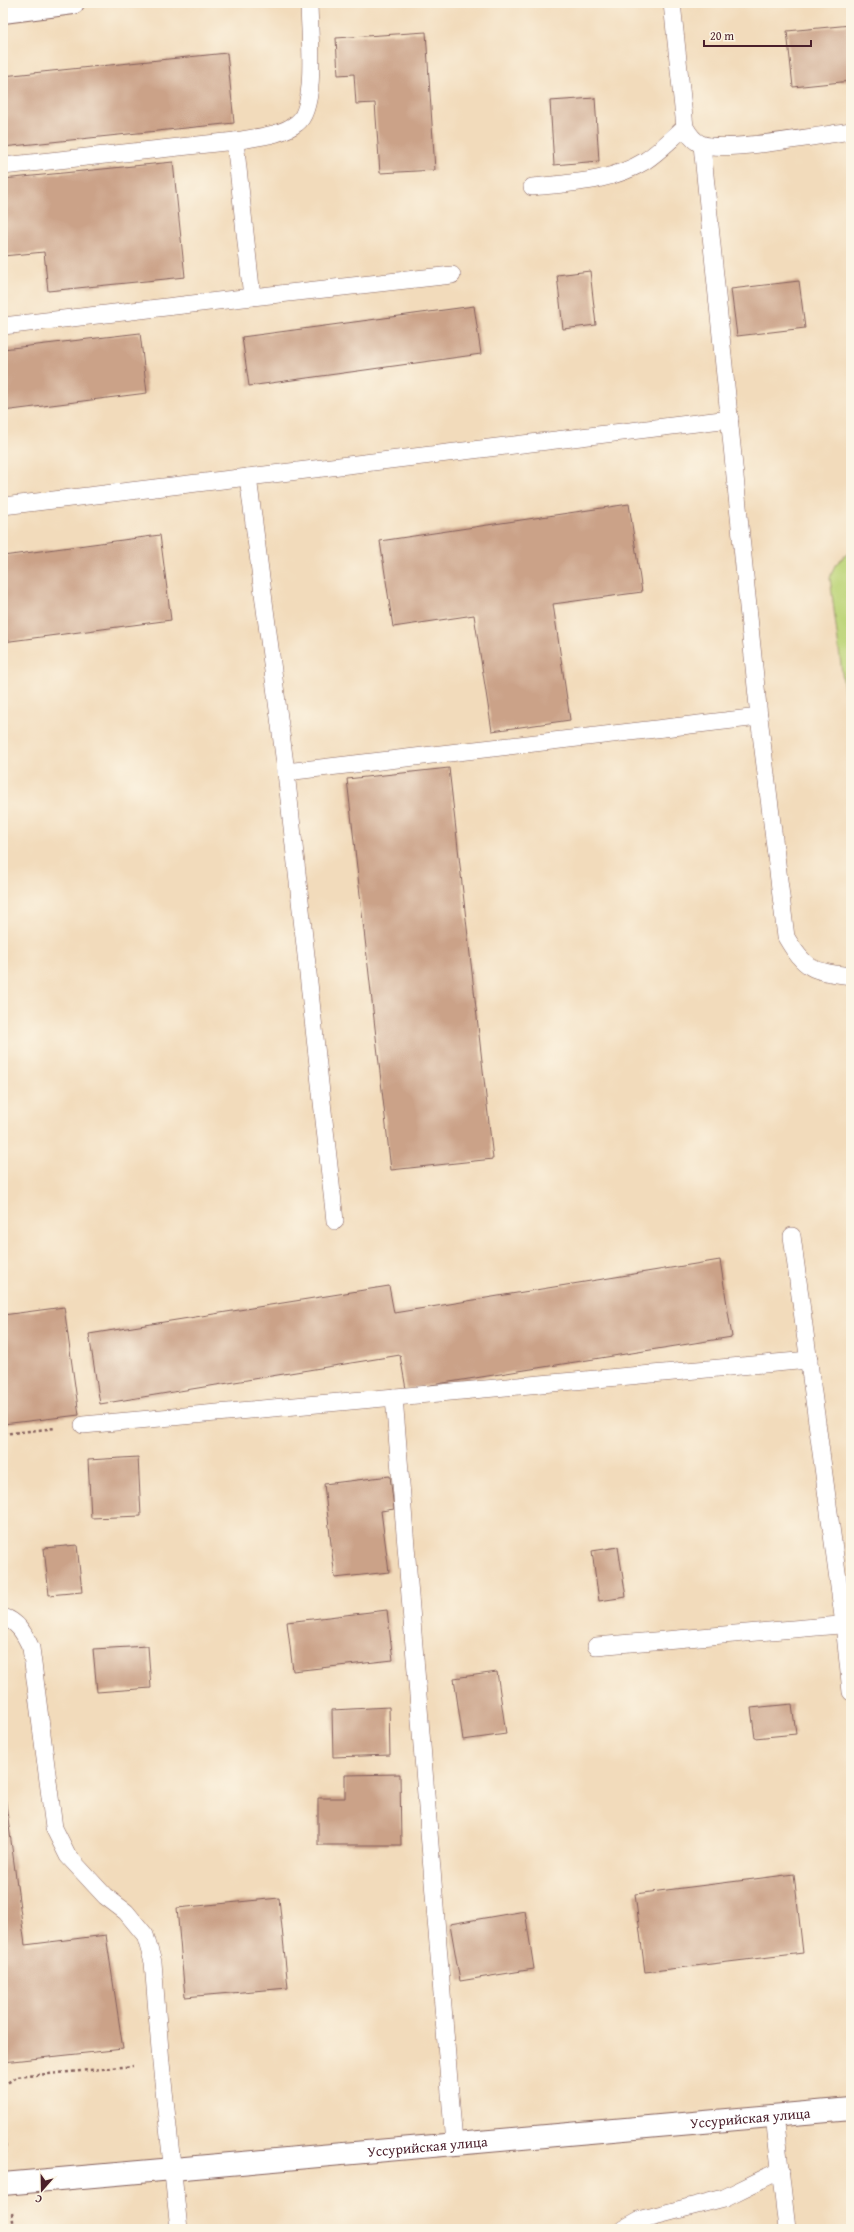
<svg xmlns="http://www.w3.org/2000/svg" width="854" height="2232" font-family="'Gentium Book Plus',serif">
<rect width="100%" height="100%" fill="#fcf5e5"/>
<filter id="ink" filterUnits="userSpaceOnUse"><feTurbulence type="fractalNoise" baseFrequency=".025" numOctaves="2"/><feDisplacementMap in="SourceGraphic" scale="8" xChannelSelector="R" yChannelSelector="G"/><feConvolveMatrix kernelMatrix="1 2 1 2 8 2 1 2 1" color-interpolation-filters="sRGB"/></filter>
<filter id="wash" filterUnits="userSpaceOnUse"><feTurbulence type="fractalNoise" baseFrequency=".012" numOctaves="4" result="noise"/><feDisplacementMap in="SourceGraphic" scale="16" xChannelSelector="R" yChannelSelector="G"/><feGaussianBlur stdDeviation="0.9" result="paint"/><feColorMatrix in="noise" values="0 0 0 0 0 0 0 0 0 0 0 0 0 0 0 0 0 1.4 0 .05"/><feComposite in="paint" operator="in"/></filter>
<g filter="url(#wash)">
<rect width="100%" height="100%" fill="#f2dbbb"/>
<!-- green -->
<path fill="#bdd579" stroke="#847a52" d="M848,553h3v192l-21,-167 5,-13z"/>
<g id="blocks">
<!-- building -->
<g fill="#cba288">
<path d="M851,25v56l-58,6 -6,-56z"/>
<path d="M426,32l9,138 -55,3 -5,-70 -19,1 -2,-30 -16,1 -2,-37z"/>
<path d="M227,53l7,70 -231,24v-71z"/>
<path d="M595,98l4,63 -45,4 -4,-64z"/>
<path d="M173,162l12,115 -137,14 -4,-39 -41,4v-77z"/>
<path d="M590,271l6,54 -33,4 -6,-54z"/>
<path d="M799,281l6,47 -68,8 -6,-47z"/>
<path d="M474,306l7,48 -232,32 -7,-49z"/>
<path d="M140,333l7,60 -144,18v-62z"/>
<path d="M629,504l13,88 -89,12 17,116 -78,11 -18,-116 -81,12 -13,-86z"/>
<path d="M160,535l11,85 -168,22v-86z"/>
<path d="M449,768l44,391 -102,11 -44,-391z"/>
<path d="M720,1260l12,77 -326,52 -6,-34 -300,49 -11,-70 300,-48 5,27z"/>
<path d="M64,1307l15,108 -76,9v-109z"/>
<path d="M138,1457l3,59 -50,2 -3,-58z"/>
<path d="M390,1476l4,33 -13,2 8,61 -54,6 -11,-94z"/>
<path d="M77,1545l5,47 -33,3 -5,-47z"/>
<path d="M618,1547l8,50 -27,4 -7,-50z"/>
<path d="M387,1610l6,50 -100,11 -6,-49z"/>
<path d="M148,1646l3,42 -54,4 -4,-43z"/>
<path d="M497,1672l9,62 -43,6 -9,-62z"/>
<path d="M792,1704l4,30 -41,4 -4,-30z"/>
<path d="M389,1707l1,48 -57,2 -1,-47z"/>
<path d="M400,1774l1,71h-83v-47h27v-23z"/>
<path d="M3,1781l22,164 81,-10 17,114 -120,13z"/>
<path d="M794,1874l9,79 -158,19 -10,-78z"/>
<path d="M279,1898l9,90 -103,9 -8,-89z"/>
<path d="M525,1911l9,58 -74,12 -10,-57z"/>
</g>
</g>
</g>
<g filter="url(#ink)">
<use href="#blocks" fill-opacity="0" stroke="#85615d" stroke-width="1"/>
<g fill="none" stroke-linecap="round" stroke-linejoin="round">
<defs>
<g id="lane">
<path d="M309,3c0,25 9,105 -12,120 -16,13 -42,14 -62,18l17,156 200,-22"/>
<path d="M672,3l13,124c4,7 8,14 16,17 23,9 121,-9 150,-13"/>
<path d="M702,145l57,572 27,220c20,34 27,34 65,39"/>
<path d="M3,166l232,-25"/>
<path d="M532,187c38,-4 79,-5 113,-26 14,-9 27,-23 40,-34"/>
<path d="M3,326l249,-29"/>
<path d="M248,477l482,-58"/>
<path d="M3,506l245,-29 38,295 473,-55"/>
<path d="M286,772l49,449"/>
<path d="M792,1236l52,388 7,68"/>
<path d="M394,1397l60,746"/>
<path d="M83,1425l726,-65"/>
<path d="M3,1617c15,4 22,18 28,31l23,180 14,28 37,40 21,16 19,23 8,27 8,101 18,166"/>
<path d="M596,1646l255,-22"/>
<path d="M774,2116l13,113"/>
<path d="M623,2229l16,-9 85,-22 57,-28"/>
</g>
<g id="street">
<path d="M3,12l70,-9"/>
<path id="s1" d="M3,2184l848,-75"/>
</g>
</defs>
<!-- lane casing -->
<use href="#lane" stroke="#85615d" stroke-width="18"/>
<!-- street casing -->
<use href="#street" stroke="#85615d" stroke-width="24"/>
<!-- path -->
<g stroke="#85615d" stroke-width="2.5" stroke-dasharray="3 3" stroke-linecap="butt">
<path d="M3,1434l53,-6"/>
<path d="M3,2086l13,-9 117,-11"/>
<path d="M3,2121l3,32"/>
<path d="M12,2213l2,16"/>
</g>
<!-- lane -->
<use href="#lane" stroke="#fff" stroke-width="17"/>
<!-- street -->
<use href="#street" stroke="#fff" stroke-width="22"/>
</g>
</g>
<g text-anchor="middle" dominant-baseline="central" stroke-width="4" stroke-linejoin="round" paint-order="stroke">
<!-- street labels -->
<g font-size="14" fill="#4a1f2b" stroke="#fcf5e5">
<text stroke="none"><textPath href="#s1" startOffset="750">Уссурийская улица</textPath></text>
<text stroke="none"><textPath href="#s1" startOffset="426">Уссурийская улица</textPath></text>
</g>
</g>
<!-- margin -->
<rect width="854" height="2232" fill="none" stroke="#fcf5e5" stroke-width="16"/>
<!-- north arrow -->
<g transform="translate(42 2190) rotate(200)" stroke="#fcf5e5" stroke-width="3" paint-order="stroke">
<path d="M0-3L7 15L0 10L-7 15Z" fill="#4a1f2b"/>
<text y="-6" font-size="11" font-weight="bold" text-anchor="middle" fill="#4a1f2b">С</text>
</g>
<!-- scale -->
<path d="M704 40v6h107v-6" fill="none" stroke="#4a1f2b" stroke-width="2"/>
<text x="710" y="40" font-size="12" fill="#4a1f2b" stroke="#fcf5e5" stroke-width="3" paint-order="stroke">20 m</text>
</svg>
